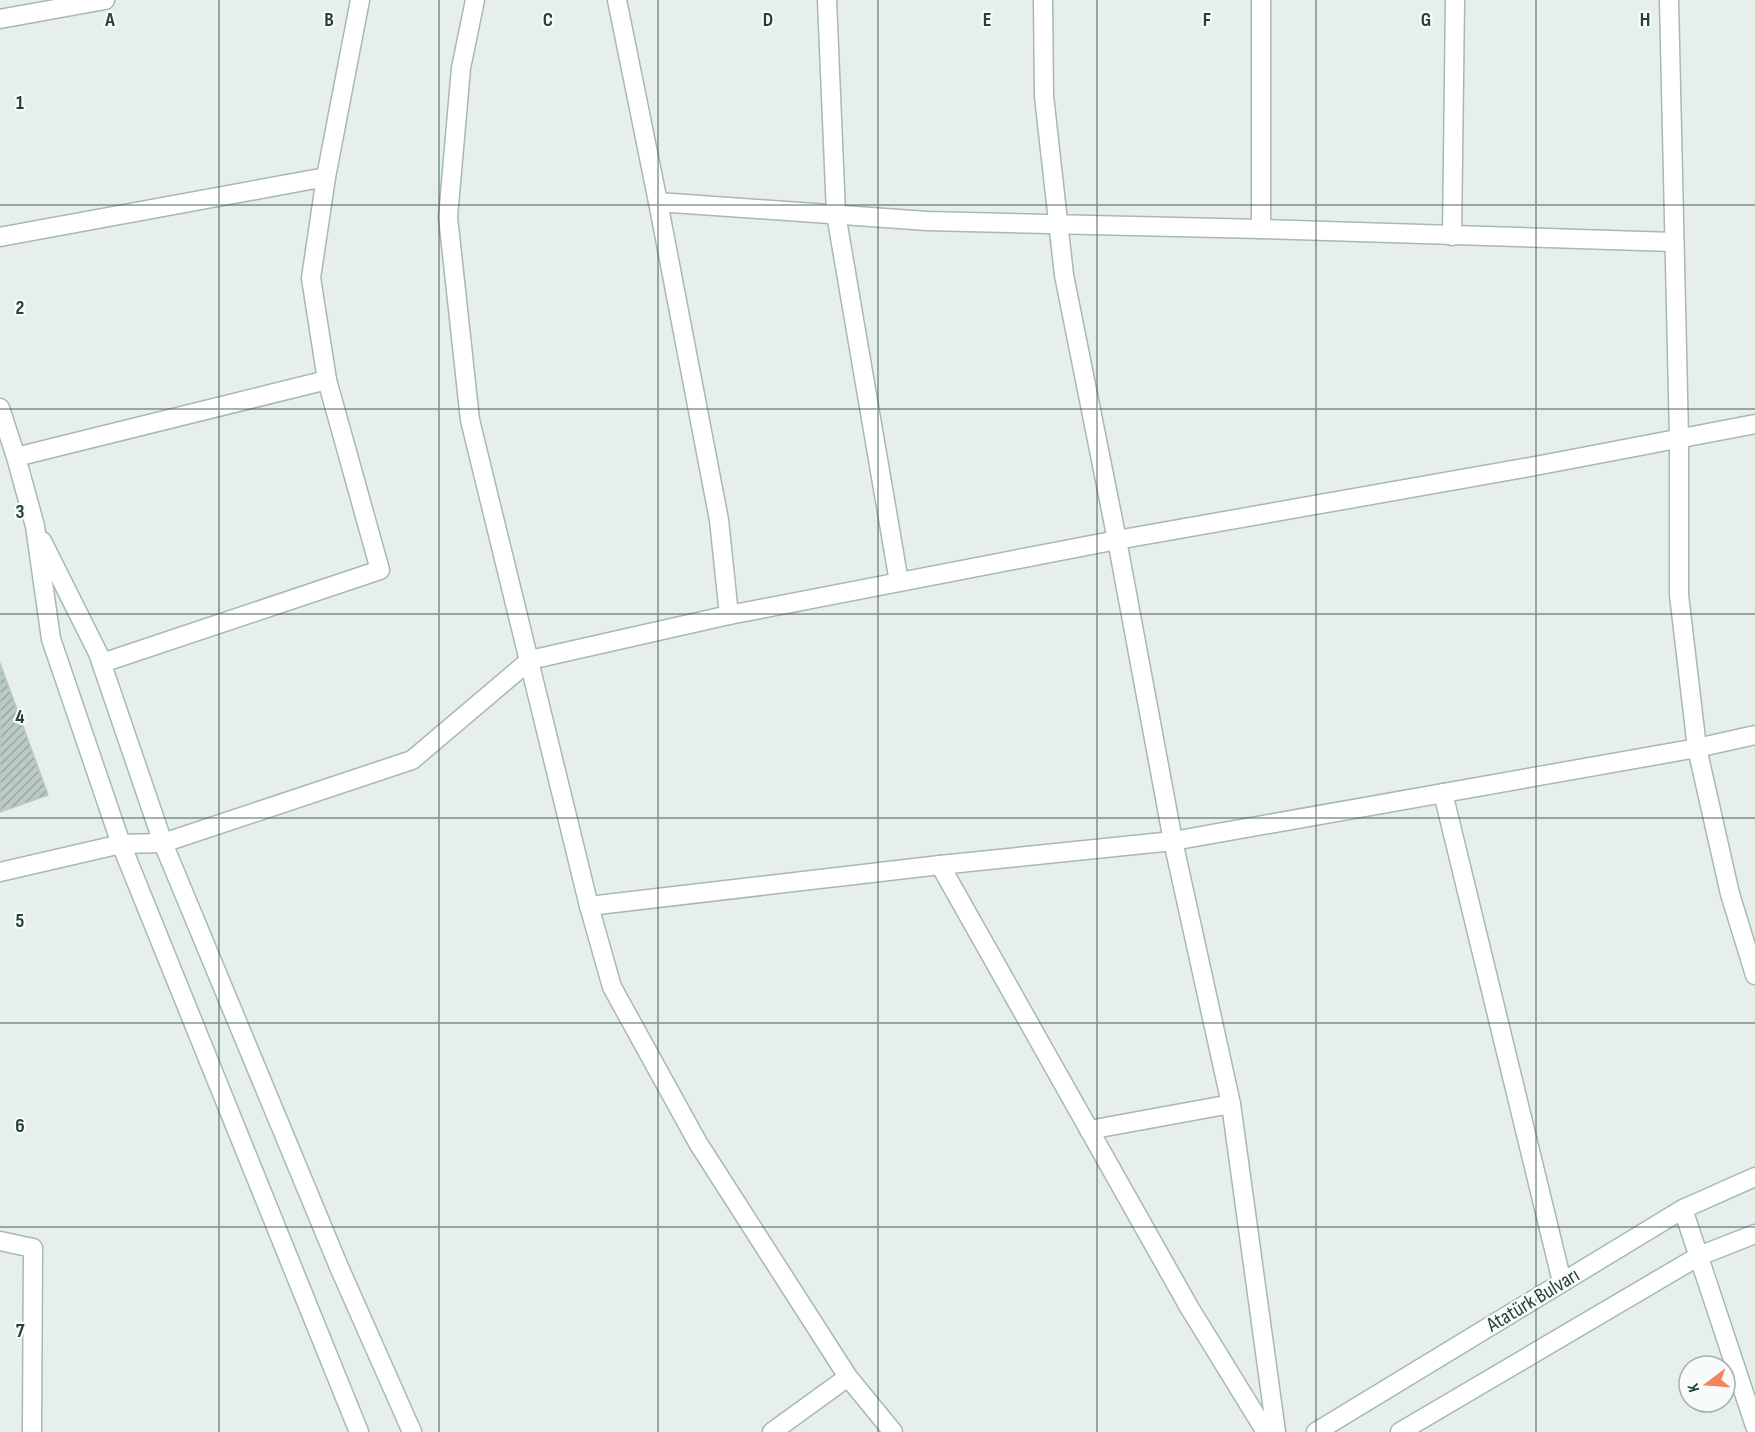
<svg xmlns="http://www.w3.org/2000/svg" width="1755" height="1432" font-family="'Sofia Sans Condensed',sans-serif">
<defs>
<pattern id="building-hatch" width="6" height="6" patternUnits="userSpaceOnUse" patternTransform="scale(1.5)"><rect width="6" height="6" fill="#bbcac4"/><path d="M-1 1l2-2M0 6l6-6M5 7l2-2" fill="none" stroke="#98a6a0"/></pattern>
</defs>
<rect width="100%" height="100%" fill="#e6efeb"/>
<!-- building -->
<path fill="url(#building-hatch)" stroke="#b8c9c2" stroke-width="1.5" d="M0,663l48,132 -48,17z"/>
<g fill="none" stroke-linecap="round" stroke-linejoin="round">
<defs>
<g id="minor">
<path d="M475,0l-14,68 -13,149 22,203 119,486 23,81 86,156 150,234 45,55"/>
<path d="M617,0l41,202 61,318 10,95"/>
<path d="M827,0l9,214 63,368"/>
<path d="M1043,0l1,96 20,179 53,265 56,301 58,263 -142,26"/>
<path d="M1669,0l10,438v157l18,153 33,146 25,81"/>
<path d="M0,19l105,-19"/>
<path d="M658,202l269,19 334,8 412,13"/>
<path d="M1261,229v-229"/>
<path d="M1452,236l3,-236"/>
<path d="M0,237l326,-60"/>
<path d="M16,457l311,-77 -16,-102 15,-101 34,-177"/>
<path d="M102,663l278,-93 -53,-190"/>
<path d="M1443,793l119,489"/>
<path d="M940,865l233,-24 524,-93 58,-13"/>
<path d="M0,872l121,-28 42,-1 249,-83 118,-100 199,-45 388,-75 413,-73 225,-43"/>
<path d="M589,906l351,-41 249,442 77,125"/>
<path d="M1231,1104l45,328"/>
<path d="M1683,1209l72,217"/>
<path d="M0,1241l33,7 -1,184"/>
<path d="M772,1432l76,-55"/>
</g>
<g id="secondary">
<path d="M0,408l16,49 19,69 16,113 70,205 238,588"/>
<path d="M42,541l56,112 65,190 176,424 73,165"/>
<path d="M1316,1432l367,-223 72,-32"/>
<path d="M1400,1432l299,-176 56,-22"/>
</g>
</defs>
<!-- minor casing -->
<use href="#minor" stroke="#a8b8b2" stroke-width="21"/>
<!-- secondary casing -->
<use href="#secondary" stroke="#a4bbb3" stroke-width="21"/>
<!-- minor -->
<use href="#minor" stroke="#fff" stroke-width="18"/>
<!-- secondary -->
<use href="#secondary" stroke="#fff" stroke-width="18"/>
</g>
<!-- grid -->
<path fill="none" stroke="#24423a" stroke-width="1.5" stroke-opacity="0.55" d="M219,0v1432M439,0v1432M658,0v1432M878,0v1432M1097,0v1432M1316,0v1432M1536,0v1432M0,205h1755M0,409h1755M0,614h1755M0,818h1755M0,1023h1755M0,1227h1755"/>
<g text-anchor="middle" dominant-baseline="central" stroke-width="4.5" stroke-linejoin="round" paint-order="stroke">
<!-- street labels -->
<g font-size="21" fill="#24423a" stroke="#f7fbf9">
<text transform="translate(1533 1300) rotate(-31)">Atatürk Bulvarı</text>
</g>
</g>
<g font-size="20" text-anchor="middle" font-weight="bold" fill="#24423a" stroke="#f7fbf9" stroke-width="4.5" stroke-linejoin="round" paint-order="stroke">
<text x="110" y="26">A</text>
<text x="329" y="26">B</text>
<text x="548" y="26">C</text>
<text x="768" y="26">D</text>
<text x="987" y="26">E</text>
<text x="1207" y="26">F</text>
<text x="1426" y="26">G</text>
<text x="1645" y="26">H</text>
<text x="20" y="109">1</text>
<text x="20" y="314">2</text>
<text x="20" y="518">3</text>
<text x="20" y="723">4</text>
<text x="20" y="927">5</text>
<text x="20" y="1132">6</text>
<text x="20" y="1337">7</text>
</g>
<!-- north arrow -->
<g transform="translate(1707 1384) rotate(254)"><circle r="28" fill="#f7fbf9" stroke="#a3b1ad" stroke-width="1.5"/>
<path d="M0-4.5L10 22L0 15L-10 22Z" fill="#f4845f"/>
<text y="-9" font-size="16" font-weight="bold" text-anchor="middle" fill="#24423a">K</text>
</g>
</svg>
